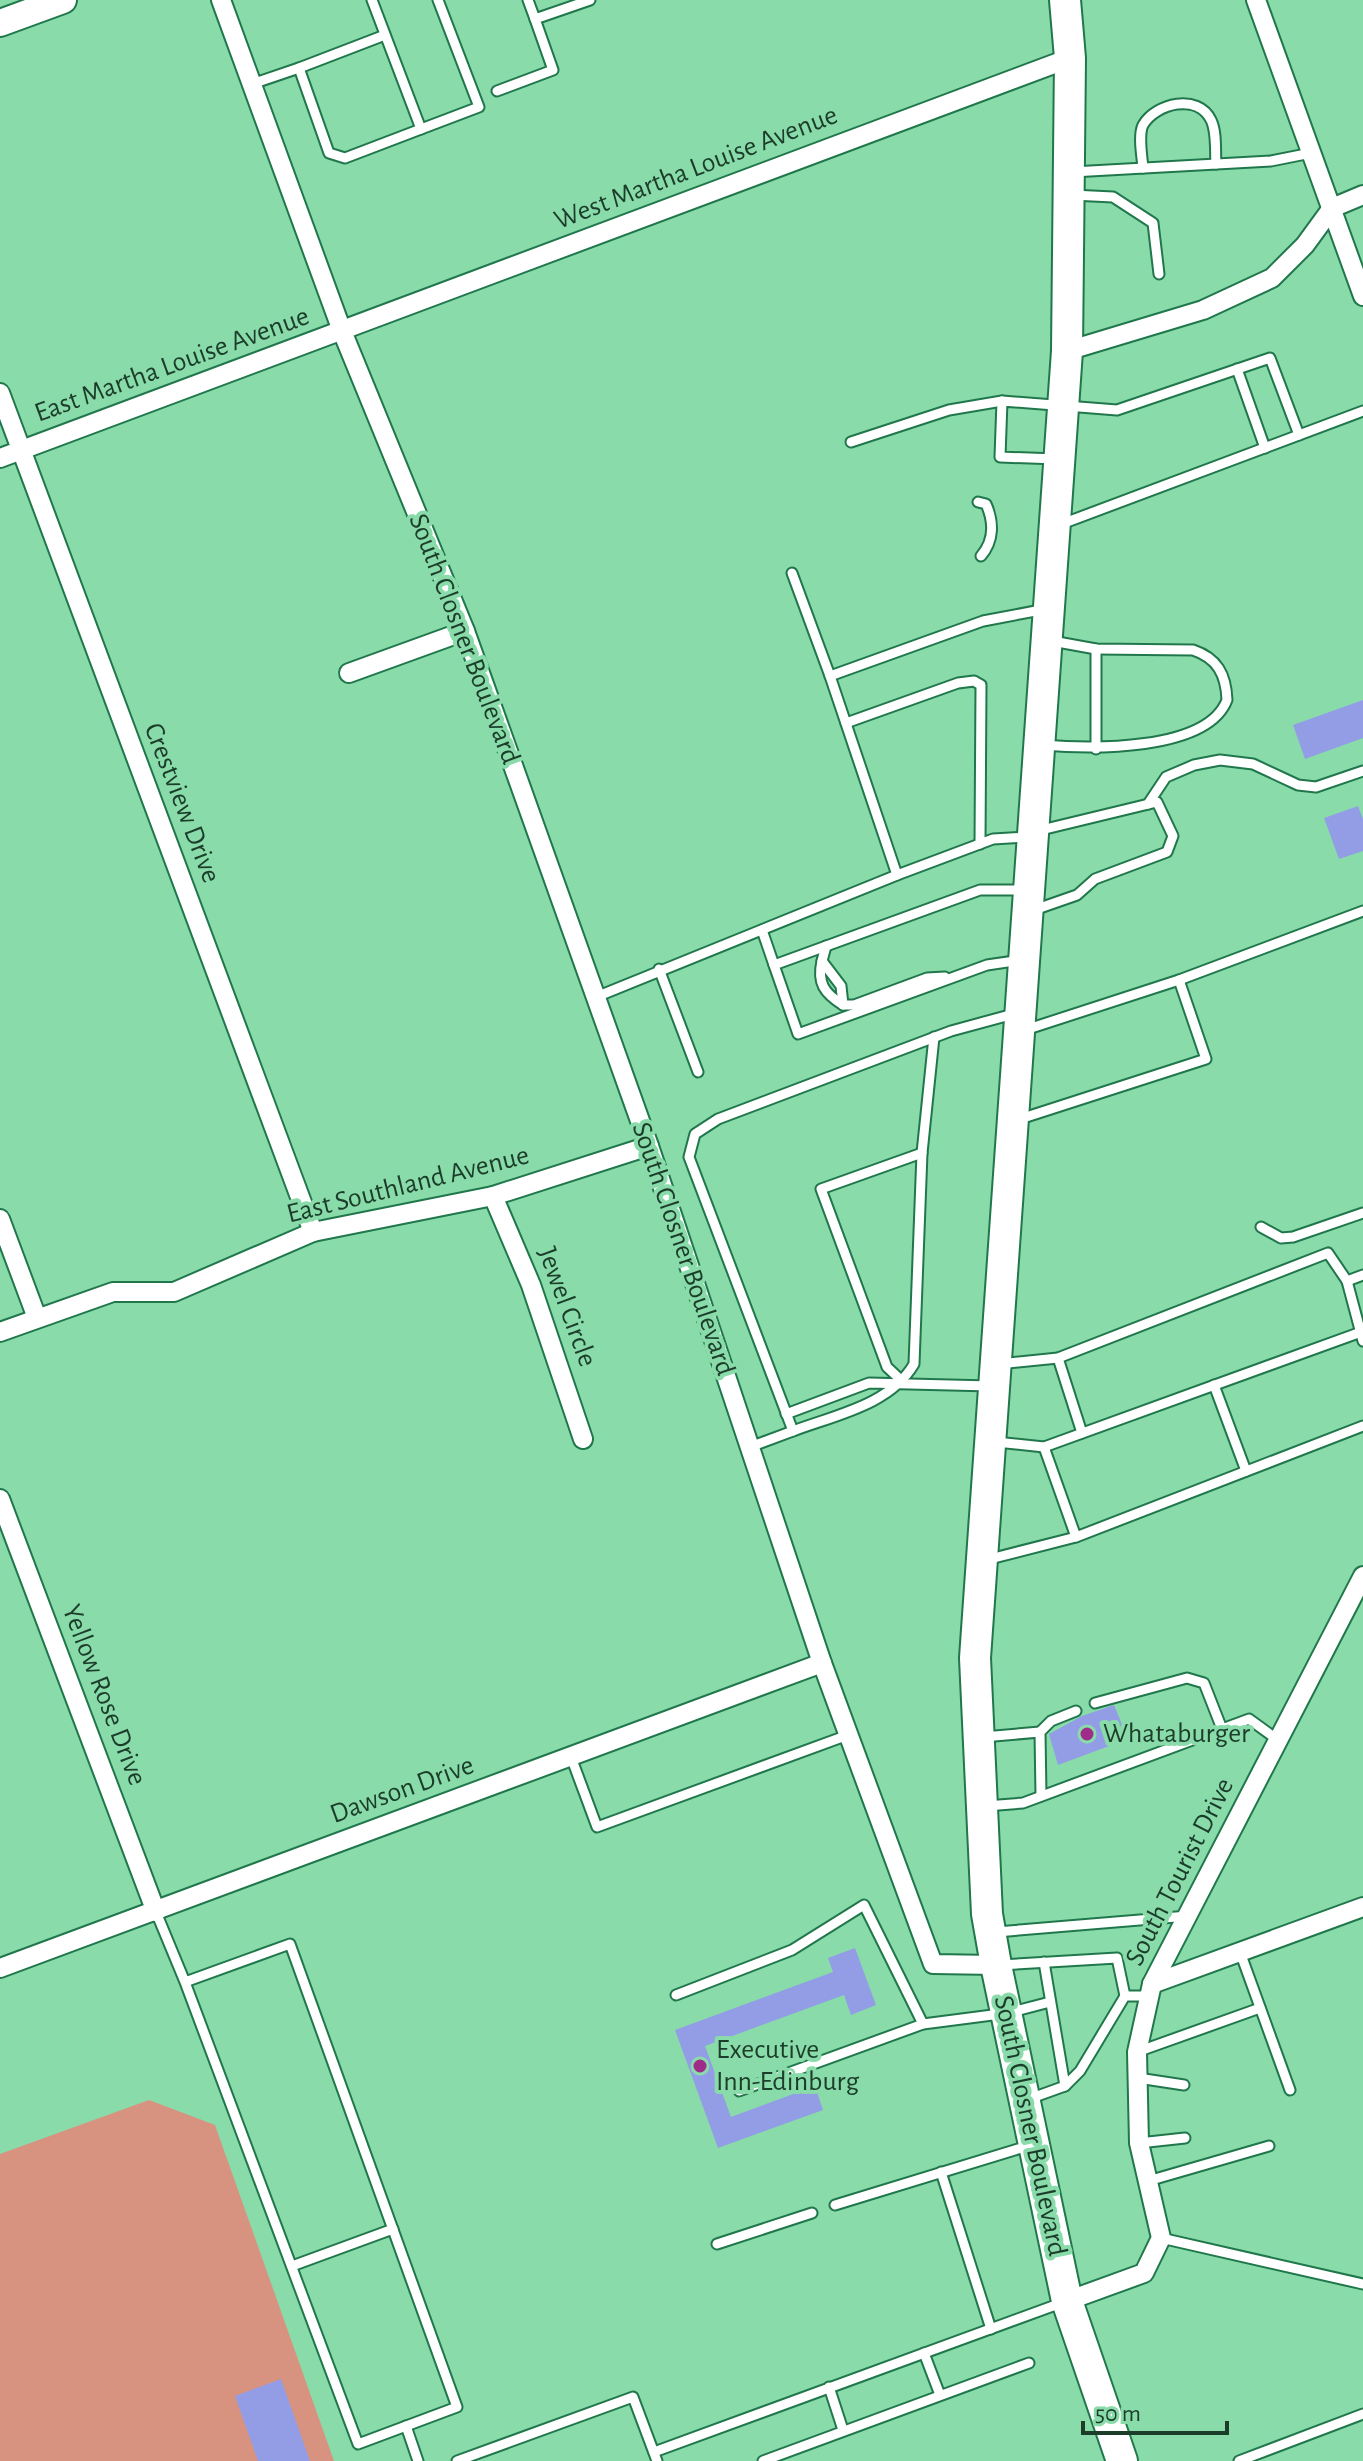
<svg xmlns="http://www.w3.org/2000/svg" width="1363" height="2461" font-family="'Alegreya Sans',sans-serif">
<rect width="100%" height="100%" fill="#89dbaa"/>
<!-- green -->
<path fill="#d79380" d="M149,2100l66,25 119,336h-334v-307z"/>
<!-- building -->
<g fill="#929de6">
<path d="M1363,700v38l-58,21 -12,-34z"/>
<path d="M1358,806l5,13v32l-24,8 -15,-41z"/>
<path d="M1114,1705l14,34 -70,26 -9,-31 33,-18z"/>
<path d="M855,1948l21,57 -25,10 -7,-20 -139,51 26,71 84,-31 8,24 -105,38 -43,-118 158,-58 -5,-14z"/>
<path d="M281,2379l29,82h-52l-23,-65z"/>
</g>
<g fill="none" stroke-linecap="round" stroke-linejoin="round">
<defs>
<g id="service">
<path d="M528,0l7,19"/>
<path d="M299,68l86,-33"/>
<path d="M252,84l47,-16 30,85 16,5 76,-29 -49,-129"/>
<path d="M497,91l56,-21 -18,-51 55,-19"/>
<path d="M421,129l58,-22 -41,-107"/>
<path d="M1143,168c-1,-12 -5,-33 0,-43 13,-22 55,-32 68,-5 6,12 4,31 5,44"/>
<path d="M1072,172l199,-11 40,-8"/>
<path d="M1072,195l41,2 40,26 6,51"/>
<path d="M1237,369l28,79"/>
<path d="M851,442l98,-32 53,-9"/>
<path d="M1057,459l-57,-2 2,-56 115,9 153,-52 29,77"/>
<path d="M978,502l8,2c8,18 8,37 -5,52"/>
<path d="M1059,525l304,-114"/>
<path d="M792,573l38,103"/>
<path d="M1096,649v100"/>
<path d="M846,723l112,-40 16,-2 7,4 -1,159"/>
<path d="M1042,745c47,4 165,7 185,-45 -1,-26 -10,-42 -34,-50l-97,-1 -44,-8"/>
<path d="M1148,804l18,-27 28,-12 26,-5 33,4 45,21 18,2 47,-16"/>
<path d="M1028,837l-35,2 -96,36 -67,-199 153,-55 63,-12"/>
<path d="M1034,910l43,-15 18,-16 72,-27 6,-16 -16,-34 -120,29"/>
<path d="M762,930l12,35"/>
<path d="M826,946l-4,15 19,25 2,19h11l73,-27 18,-1"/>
<path d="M1021,960l-34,5 -189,69 -24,-69 206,-75h46"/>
<path d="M822,961c-5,22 2,32 21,44"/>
<path d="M659,969l39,103"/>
<path d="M1179,980l184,-69"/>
<path d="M596,997l301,-122"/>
<path d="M1020,1119l186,-60 -27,-79 -154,50"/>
<path d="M922,1153l12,-116"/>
<path d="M1261,1227l20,11 12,-1 70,-24"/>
<path d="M1347,1281l16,60"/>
<path d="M1058,1358l24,75"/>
<path d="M999,1364l59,-6 270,-105 19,28 16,-6"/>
<path d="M903,1382l-16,-15 -66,-178 101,-36 -8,211c-24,41 -79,51 -121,67l-104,-274 6,-23 23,-15 233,-88 66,-18"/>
<path d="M1214,1385l32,86"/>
<path d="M786,1414l83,-31 122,3"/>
<path d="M996,1442l48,5 317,-115"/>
<path d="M750,1447l43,-16"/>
<path d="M1076,1537l287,-111"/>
<path d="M986,1560l90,-23 -32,-90"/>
<path d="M1095,1703l92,-25 17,5 18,46"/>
<path d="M983,1737l57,-5"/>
<path d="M571,1757l26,70 251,-92"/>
<path d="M1041,1796l-1,-64 11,-11 25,-10"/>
<path d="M986,1806l37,-3 226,-84 29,21"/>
<path d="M156,1912l29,70 105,-38 167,463 -99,37 -173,-462"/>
<path d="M996,1932l192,-16"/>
<path d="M1240,1952l50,138"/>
<path d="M1044,1962l21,124"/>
<path d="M1000,1965l117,-7 8,38"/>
<path d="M676,1995l116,-45 72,-45 59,119"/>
<path d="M1137,2052l123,-44"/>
<path d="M1138,2078l46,7"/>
<path d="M739,2091l184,-67 85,-11 42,-11"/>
<path d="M1029,2099l36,-13 15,-15 45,-75h25"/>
<path d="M1139,2143l46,-5"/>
<path d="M941,2172l50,157"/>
<path d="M1148,2181l121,-35"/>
<path d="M835,2205l196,-60"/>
<path d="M1161,2238l202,46"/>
<path d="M717,2244l95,-31"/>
<path d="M292,2266l101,-37"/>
<path d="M924,2353l16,42"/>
<path d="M829,2387l14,43"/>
<path d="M406,2426l12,35"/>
<path d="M654,2452l410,-150"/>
<path d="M457,2461l176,-64 24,64"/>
<path d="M763,2461l266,-98"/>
<path d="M1239,2461l124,-47"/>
</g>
<g id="minor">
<path d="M221,0l121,331 123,300 184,515 173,517 111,301 63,1"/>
<path d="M1256,0l107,296"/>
<path d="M1067,351l136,-41 69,-32 33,-33 27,-37 31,-13"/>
<path d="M0,393l313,839"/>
<path d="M0,458l1070,-400"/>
<path d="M349,673l116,-42"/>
<path d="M493,1196l38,89 52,154"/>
<path d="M0,1219l37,99"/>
<path d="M0,1332l113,-40h61l139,-60 180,-36 156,-50"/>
<path d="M0,1499l156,413"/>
<path d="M0,1968l822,-305"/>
<path d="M1152,1984l211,-77"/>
<path d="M1067,2301l77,-28 17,-35 -22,-95 -2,-91 15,-68 211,-408"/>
</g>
<path id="secondary" d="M0,23l63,-23"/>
<path id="primary" d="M1065,0l5,58 -3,293 -92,1307 12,256 9,51 71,336 55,160"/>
</defs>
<!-- service casing -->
<use href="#service" stroke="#20774b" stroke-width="13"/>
<!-- minor casing -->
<use href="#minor" stroke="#20774b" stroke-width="22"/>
<!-- secondary casing -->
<use href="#secondary" stroke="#20774b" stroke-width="30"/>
<!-- primary casing -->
<use href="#primary" stroke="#20774b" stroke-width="34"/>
<!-- service -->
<use href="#service" stroke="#fff" stroke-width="9"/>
<!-- minor -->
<use href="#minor" stroke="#fff" stroke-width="18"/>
<!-- secondary -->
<use href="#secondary" stroke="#fff" stroke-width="26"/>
<!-- primary -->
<use href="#primary" stroke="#fff" stroke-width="30"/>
</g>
<!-- markers -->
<g fill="#9f2c89" stroke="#89dbaa" stroke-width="3">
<circle cx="1087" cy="1734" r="8"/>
<circle cx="700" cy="2066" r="8"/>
</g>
<g text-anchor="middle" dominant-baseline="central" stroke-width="8" stroke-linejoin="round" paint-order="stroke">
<!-- street labels -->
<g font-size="28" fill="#1b3d2a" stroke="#89dbaa">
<text transform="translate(696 168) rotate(-21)">West Martha Louise Avenue</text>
<text transform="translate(172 365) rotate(-20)">East Martha Louise Avenue</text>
<text transform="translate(464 639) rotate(69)">South Closner Boulevard</text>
<text transform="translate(182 803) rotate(69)">Crestview Drive</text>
<text transform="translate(408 1185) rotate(-14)">East Southland Avenue</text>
<text transform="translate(683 1249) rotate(71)">South Closner Boulevard</text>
<text transform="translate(567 1307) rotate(70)">Jewel Circle</text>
<text transform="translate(104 1695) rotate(69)">Yellow Rose Drive</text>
<text transform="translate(402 1790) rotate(-20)">Dawson Drive</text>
<text transform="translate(1180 1872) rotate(-63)">South Tourist Drive</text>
<text transform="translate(1030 2126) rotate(78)">South Closner Boulevard</text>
</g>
<!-- poi labels -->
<g font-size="28" fill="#1b3d2a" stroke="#89dbaa" text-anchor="start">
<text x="1103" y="1734">Whataburger</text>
<text x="716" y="2050">Executive<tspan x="716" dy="32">Inn-Edinburg</tspan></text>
</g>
</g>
<!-- scale -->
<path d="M1083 2421v12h144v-12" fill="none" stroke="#1b3d2a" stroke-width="4"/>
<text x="1095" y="2421" font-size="24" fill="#1b3d2a" stroke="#89dbaa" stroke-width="6" paint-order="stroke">50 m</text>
</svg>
